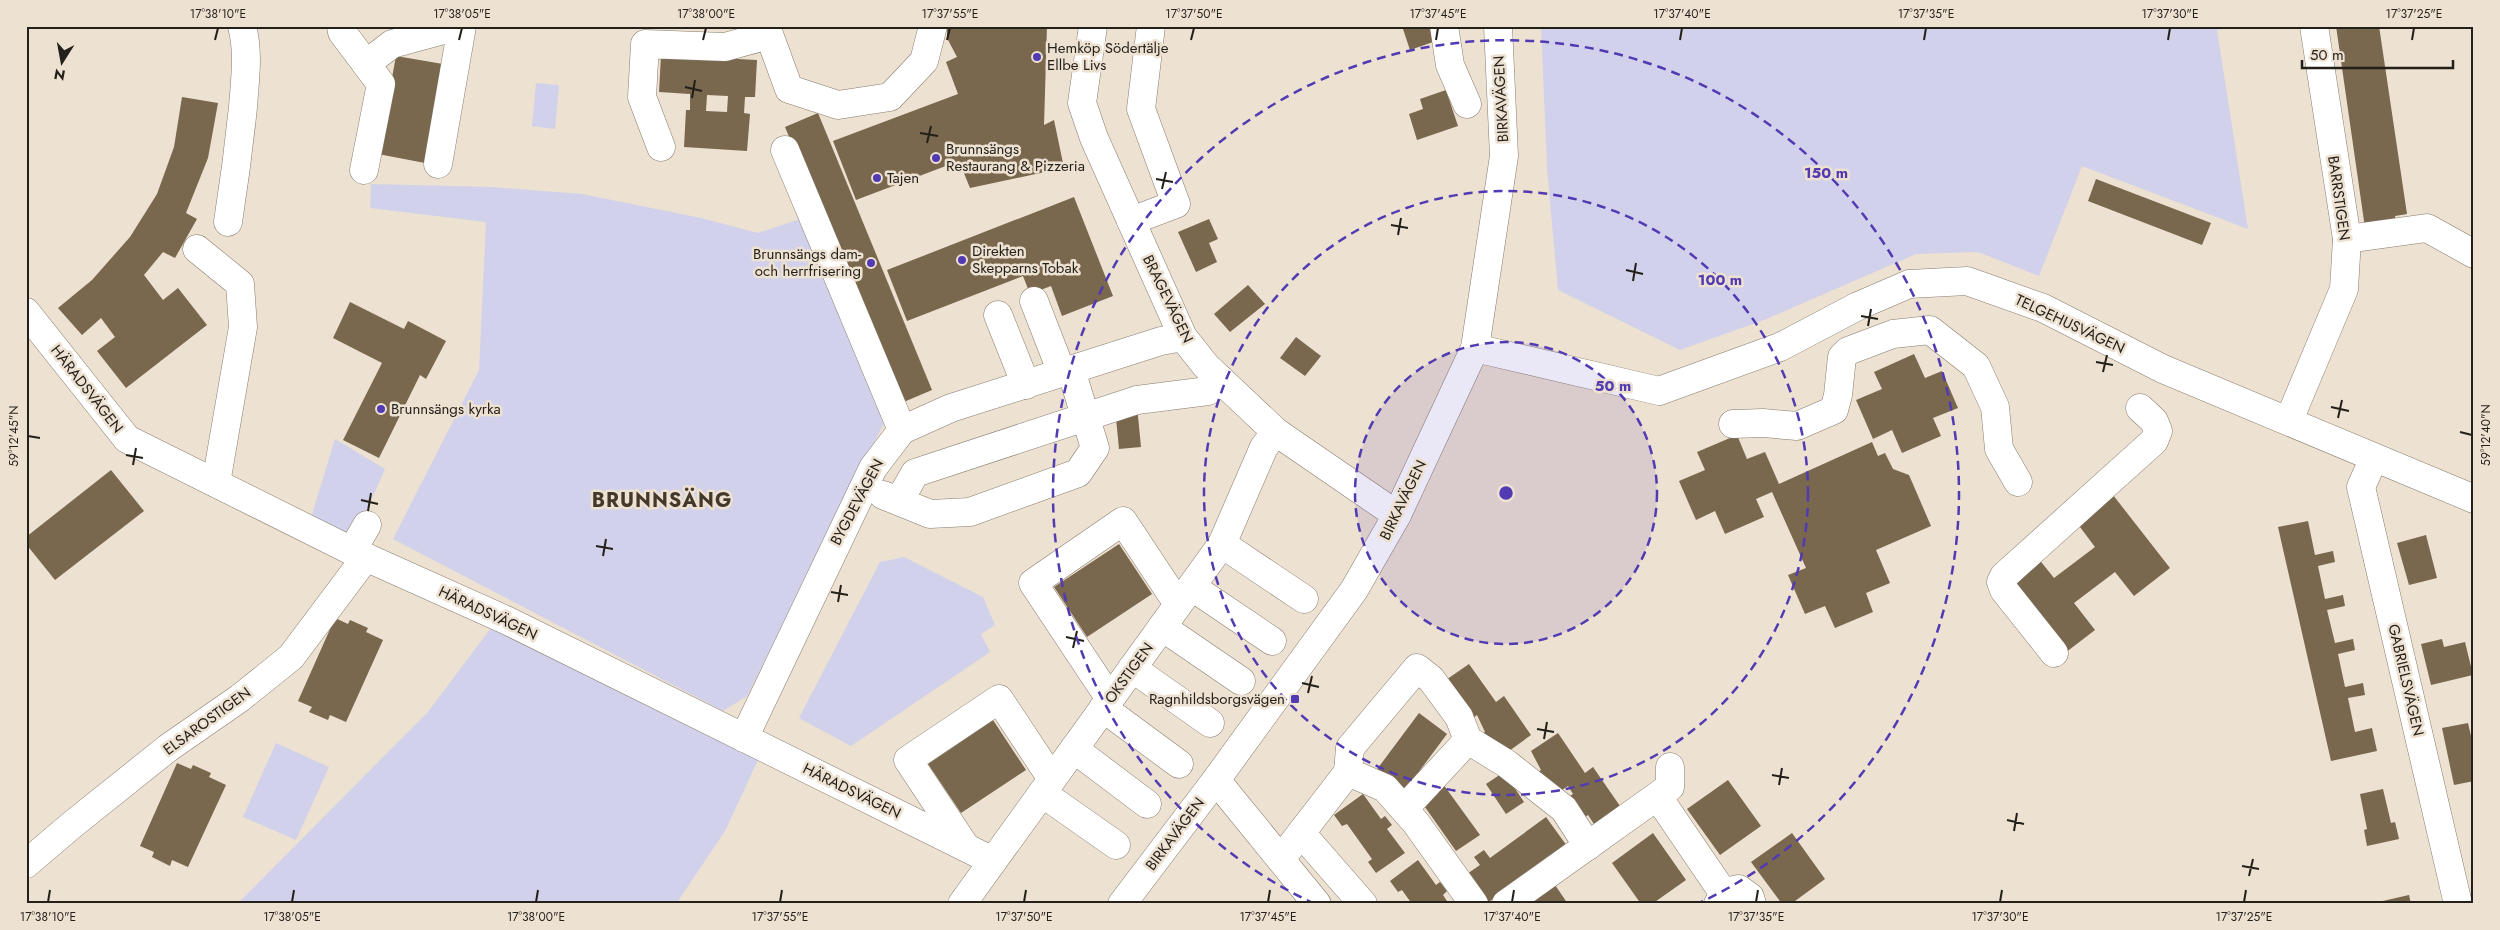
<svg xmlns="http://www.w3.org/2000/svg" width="2500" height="930" font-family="Jost,sans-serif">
<rect width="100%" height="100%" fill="#ede1d1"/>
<!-- green -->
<g fill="#d1d1eb">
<path d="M1541,26h699l-23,4 31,199 -166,-63 -43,110 -61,-24 -62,2 -152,66 -84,30 -122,-60 -11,-122z"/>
<path d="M536,83l23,2 -4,44 -23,-3z"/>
<path d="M371,184l121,3 90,7 119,24 57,15 45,-15 81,205 -137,273 -24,15 -330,-172 86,-169 7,-148 -116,-14z"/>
<path d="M335,439l50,30 -33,74 -42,-22z"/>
<path d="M904,557l79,40 12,28 -14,9 9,18 -139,94 -52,-28 81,-156z"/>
<path d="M491,628l170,84 98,46 -34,73 -49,73h-439l190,-191z"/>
<path d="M276,743l53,24 -33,73 -53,-23z"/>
</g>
<!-- building -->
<g fill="#79674e" fill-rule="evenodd">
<path d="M947,26h100l-3,99 10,-5 10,48 -94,20 -11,-27 -103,39 -23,-59 125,-47 -12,-32 11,-5 -10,-19z"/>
<path d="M1402,26h28l6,15 -26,9z"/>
<path d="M2336,26h43l28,188 -12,2 1,8 -31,4z"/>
<path d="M661,55l96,5 -2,37h-10l-1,16 6,1 -3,37 -63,-4 2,-37h4v-16l-31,-2zM707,95l21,1 -1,16 -21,-1z"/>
<path d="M396,56l47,8 -18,99 -47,-9z"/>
<path d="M1446,90l12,36 -41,14 -8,-26 14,-5 -3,-10z"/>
<path d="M182,97l36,6 -10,55 -22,55 11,6 -22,39 -12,-6 -19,23 19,25 15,-12 29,37 -81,63 -29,-37 18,-14 -14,-19 -19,17 -24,-27 34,-28 38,-43 27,-43 17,-47z"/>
<path d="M818,113l114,277 -33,14 -114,-277z"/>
<path d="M2096,179l115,44 -9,22 -114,-44z"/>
<path d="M1074,197l39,99 -51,20 -11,-30 -21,8 -7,-18 -116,45 -20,-51z"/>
<path d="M1209,219l9,20 -9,4 8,19 -21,10 -18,-40z"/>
<path d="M1248,285l17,19 -35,28 -16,-18z"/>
<path d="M350,302l54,27 4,-8 38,20 -20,38 -6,-4 -41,83 -36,-18 39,-77 -49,-25z"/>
<path d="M1296,337l25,19 -16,20 -25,-18z"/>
<path d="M1914,354l11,24 17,-7 16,37 -25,10 8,18 -39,17 -10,-23 -19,9 -17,-39 26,-11 -8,-17z"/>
<path d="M1137,406l4,41 -22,2 -4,-41z"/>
<path d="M1737,435l10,24 18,-7 14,32 93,-42 6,14 7,-3 8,16 16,6 22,51 -55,24 14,33 -24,10 7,19 -38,16 -10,-22 -20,8 -17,-39 18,-7 -34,-76 -16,7 8,18 -39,17 -10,-23 -19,9 -17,-39 26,-11 -8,-18z"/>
<path d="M111,470l33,41 -89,69 -29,-36v-7z"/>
<path d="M2113,495l57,73 -36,28 -19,-24 -41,31 21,27 -30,23 -57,-71 30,-24 16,20 41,-31 -18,-24z"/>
<path d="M2308,521l7,34 18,-4 2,11 -17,4 7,33 18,-4 2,11 -18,4 8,33 18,-4 2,11 -17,4 7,33 18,-4 2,12 -17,3 7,34 17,-4 5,23 -46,10 -53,-234z"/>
<path d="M2426,535l11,43 -28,7 -12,-42z"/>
<path d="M1119,544l33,50 -65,43 -33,-50z"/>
<path d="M335,618l13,6 2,-4 18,8 -2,4 17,8 -37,82 -16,-7 -2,5 -19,-8 3,-5 -14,-6z"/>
<path d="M2442,639l2,8 21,-5 8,33 -42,10 -10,-41z"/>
<path d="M1469,664l27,38 8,-6 27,39 -26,19 -25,-19 5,-3 -8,-17 -4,3 -30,-36z"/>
<path d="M1419,713l28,21 -44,59 -28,-21z"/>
<path d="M993,720l33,50 -65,43 -33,-49z"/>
<path d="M2468,723l6,26v32l-20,4 -12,-57z"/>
<path d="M1558,733l27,40 8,-6 27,39 -26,18 -6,-9 -3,2 -15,-21 3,-2 -5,-8 -9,6 -24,-18 6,-4 -10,-19z"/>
<path d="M177,763l14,6 2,-4 18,8 -2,4 17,8 -38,82 -16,-7 -2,6 -18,-9 2,-5 -14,-6z"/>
<path d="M1504,772l20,30 -18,12 -20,-30z"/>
<path d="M1728,780l33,46 -41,29 -33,-46z"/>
<path d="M1443,784l37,51 -24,16 -36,-51z"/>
<path d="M2383,789l8,34 4,-1 4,17 -32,7 -3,-16 3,-1 -7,-35z"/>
<path d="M1363,794l18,25 4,-3 7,9 -5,4 18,24 -29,20 -8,-11 4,-3 -25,-35 -5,2 -8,-11z"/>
<path d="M1546,817l21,29 -81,58 -22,-28 16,-11 -6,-8 10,-7 6,8z"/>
<path d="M1653,833l33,47 -34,24h-11l-29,-41z"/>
<path d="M1792,833l33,46 -34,25h-9l-31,-42z"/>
<path d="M1418,860l18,25 4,-3 7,9 -4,4 6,9h-37l-10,-14 -4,2 -8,-11z"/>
<path d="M1555,885l13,19h-40z"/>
<path d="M2409,895l2,9h-36l-1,-1z"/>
</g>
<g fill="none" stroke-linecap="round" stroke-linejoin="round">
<defs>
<g id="minor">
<path d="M341,26l1,6 39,52 -17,86"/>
<path d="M766,26l23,63 49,16 52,-8 34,-36 9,-35"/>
<path d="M1093,26l-11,77 12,35 89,199 23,29 70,66 121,83"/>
<path d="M1444,26l6,39 17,39"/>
<path d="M366,64l26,-20 66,-18"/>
<path d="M661,147l-19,-50 3,-53 80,3 44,-12"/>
<path d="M785,150l117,280"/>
<path d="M438,164l24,-138"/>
<path d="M1131,221l45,-17 -35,-95 10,-83"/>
<path d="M228,222c6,-38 11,-76 15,-115 2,-28 6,-54 -1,-81"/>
<path d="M2347,239l80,-11 47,26"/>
<path d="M197,249l43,35 3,43 -27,156"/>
<path d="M1034,301l28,72"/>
<path d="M26,312l101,127 225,112 156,70 485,240"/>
<path d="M998,315l28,70"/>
<path d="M1475,348l184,43 121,-44 78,-41 51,-22 58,-3 76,27 120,61 311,130"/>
<path d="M2289,420l55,-131 3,-50 -33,-213"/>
<path d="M1733,424l30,-1 34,3 37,-16 4,-15 4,-38 6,-6 45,-17 37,-4 46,36 19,41 4,42 19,33"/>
<path d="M2374,458l-13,29 97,417"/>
<path d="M883,495l47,19 40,-2 108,-39 17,-25 -24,-78"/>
<path d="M899,501l16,-28 222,-73 71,-9 13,-11"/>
<path d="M1222,544l82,55"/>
<path d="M352,551l15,-26"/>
<path d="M1192,587l80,54"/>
<path d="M1162,627l79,54"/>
<path d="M2054,653l-50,-63 -3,-8 3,-6 150,-135 4,-10 -4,-10 -14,-13"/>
<path d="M1132,668l78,55"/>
<path d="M1110,699l-77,-116 90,-62 55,83"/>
<path d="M1103,708l76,56"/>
<path d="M744,738l129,-270 29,-38 49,-22 210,-67 22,-4"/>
<path d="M1074,749l73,55"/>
<path d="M1348,772l2,-24 67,-80 14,11 28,38 9,23 39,24 57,45 24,37"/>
<path d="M1216,780l101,124"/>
<path d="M1042,793l74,52"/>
<path d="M1658,797l66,97"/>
<path d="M1404,809l64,-69"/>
<path d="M1301,833l62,71"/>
<path d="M965,846l-57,-86 91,-61 53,80"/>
<path d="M1281,859l67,-87 37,16 31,35 58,81"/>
<path d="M26,864l47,-40 95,-76 72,-50 51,-41 75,-100"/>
<path d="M962,904l260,-360 42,-97 12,-15"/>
<path d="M1122,904l94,-124 138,-190 43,-75 78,-167 29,-192 -6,-130"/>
<path d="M1506,904l164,-117v-20"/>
<path d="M1718,904l7,-12 14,-3 11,8 2,7"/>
</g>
</defs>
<!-- minor casing -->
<use href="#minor" stroke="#877c6e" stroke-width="29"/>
<!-- minor -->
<use href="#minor" stroke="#fff" stroke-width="28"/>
</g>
<!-- ticks -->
<path fill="none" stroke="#231f19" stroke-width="2" d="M215,40l3,-12M459,40l3,-12M703,40l3,-12M947,40l3,-12M1191,40l3,-12M1436,40l2,-12M1680,40l2,-12M1924,40l2,-12M2168,40l2,-12M2412,40l2,-12M685,87l17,4M692,98l3,-18M920,133l18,3M927,143l4,-17M1156,179l17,3M1162,189l4,-17M1391,225l17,3M1398,235l3,-17M1626,270l17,4M1633,281l3,-18M1861,316l17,3M1868,326l3,-17M2096,362l17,3M2103,372l4,-17M2331,407l18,4M2338,418l4,-18M2460,432l12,3M28,436l12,2M126,455l17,3M133,465l3,-17M361,500l17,4M368,511l3,-18M596,546l17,3M603,556l3,-17M831,592l17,3M838,602l3,-17M1066,637l18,4M1073,648l4,-17M1302,683l17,4M1308,693l4,-17M1537,729l17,3M1544,739l3,-17M1772,775l17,3M1779,785l3,-17M2007,820l17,4M2014,831l3,-18M2242,866l17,3M2249,876l4,-17M48,902l2,-12M292,902l2,-12M536,902l2,-12M780,902l2,-12M1024,902l2,-12M1268,902l2,-12M1512,902l2,-12M1756,902l2,-12M2000,902l2,-12M2244,902l2,-12"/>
<!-- distance rings -->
<circle cx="1506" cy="493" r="151" fill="#523ab2" fill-opacity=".12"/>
<g fill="none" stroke="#523ab2" stroke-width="2.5" stroke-dasharray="9 6">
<circle cx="1506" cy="493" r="151"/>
<circle cx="1506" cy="493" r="302"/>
<path d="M1315 904A453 453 0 1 1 1697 904"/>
</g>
<!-- markers -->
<g fill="#523ab2" stroke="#ede1d1" stroke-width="2">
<circle cx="1037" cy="57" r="5"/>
<circle cx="936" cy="158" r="5"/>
<circle cx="877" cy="178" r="5"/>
<circle cx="962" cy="260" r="5"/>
<circle cx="871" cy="263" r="5"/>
<circle cx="381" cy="409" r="5"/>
<rect x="1290" y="694" width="10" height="10" rx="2.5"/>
</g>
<g text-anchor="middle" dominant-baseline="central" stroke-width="5" stroke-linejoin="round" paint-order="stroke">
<!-- poi labels -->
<g font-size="15" fill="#231f19" stroke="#ede1d1" text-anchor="start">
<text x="1047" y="48">Hemköp Södertälje<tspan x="1047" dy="17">Ellbe Livs</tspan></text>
<text x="946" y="149">Brunnsängs<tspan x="946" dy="17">Restaurang &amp; Pizzeria</tspan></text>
<text x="887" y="178">Tajen</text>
<text x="972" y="251">Direkten<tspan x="972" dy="17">Skepparns Tobak</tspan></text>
<text x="861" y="254" text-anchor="end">Brunnsängs dam-<tspan x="861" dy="17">och herrfrisering</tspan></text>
<text x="391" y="409">Brunnsängs kyrka</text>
<text x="1285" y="699" text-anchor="end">Ragnhildsborgsvägen</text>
</g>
<!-- street labels -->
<g font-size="15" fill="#231f19" stroke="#ede1d1">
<text transform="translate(1501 99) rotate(-93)">BIRKAVÄGEN</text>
<text transform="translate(2339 198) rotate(82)">BARRSTIGEN</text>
<text transform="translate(1168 299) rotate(64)">BRAGEVÄGEN</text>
<text transform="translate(2070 324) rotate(25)">TELGEHUSVÄGEN</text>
<text transform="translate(87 389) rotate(52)">HÄRADSVÄGEN</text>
<text transform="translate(1403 500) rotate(-64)">BIRKAVÄGEN</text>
<text transform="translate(857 502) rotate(-62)">BYGDEVÄGEN</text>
<text transform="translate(488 613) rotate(25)">HÄRADSVÄGEN</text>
<text transform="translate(1129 673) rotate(-54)">OKSTIGEN</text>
<text transform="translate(2406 680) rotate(77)">GABRIELSVÄGEN</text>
<text transform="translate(207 721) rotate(-36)">ELSAROSTIGEN</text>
<text transform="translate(852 791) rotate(26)">HÄRADSVÄGEN</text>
<text transform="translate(1175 834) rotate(-53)">BIRKAVÄGEN</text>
</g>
<!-- district labels -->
<g font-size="20" font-weight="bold" letter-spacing="1" fill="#42392c" stroke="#ede1d1">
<text x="662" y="500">BRUNNSÄNG</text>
</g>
</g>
<circle cx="1506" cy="493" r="8" fill="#523ab2" stroke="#ede1d1" stroke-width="2.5"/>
<g font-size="15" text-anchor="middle" font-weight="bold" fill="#523ab2" stroke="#ede1d1" stroke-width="5" stroke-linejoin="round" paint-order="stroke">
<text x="1826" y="178">150 m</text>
<text x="1720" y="285">100 m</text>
<text x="1613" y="391">50 m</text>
</g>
<!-- border -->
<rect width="2500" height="930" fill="none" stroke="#ede1d1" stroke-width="55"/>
<!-- north arrow -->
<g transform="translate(62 62) rotate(191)" stroke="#ede1d1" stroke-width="4" paint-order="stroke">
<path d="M0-4L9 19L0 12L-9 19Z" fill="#231f19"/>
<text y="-8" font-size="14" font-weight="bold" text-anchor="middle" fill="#231f19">N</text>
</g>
<!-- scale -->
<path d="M2302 60v8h151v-8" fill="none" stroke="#231f19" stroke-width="2.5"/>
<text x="2310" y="60" font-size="15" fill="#231f19" stroke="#ede1d1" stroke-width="4" paint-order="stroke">50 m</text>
<rect x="28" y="28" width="2444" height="874" fill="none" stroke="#231f19" stroke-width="2"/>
<g font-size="12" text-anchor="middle" fill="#231f19">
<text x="218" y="18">17°38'10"E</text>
<text x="462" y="18">17°38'05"E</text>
<text x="706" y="18">17°38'00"E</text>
<text x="950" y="18">17°37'55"E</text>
<text x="1194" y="18">17°37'50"E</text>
<text x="1438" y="18">17°37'45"E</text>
<text x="1682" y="18">17°37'40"E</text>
<text x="1926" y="18">17°37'35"E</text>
<text x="2170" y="18">17°37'30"E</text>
<text x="2414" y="18">17°37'25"E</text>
<text transform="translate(2486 435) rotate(-90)" y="4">59°12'40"N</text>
<text transform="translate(14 436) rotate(-90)" y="4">59°12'45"N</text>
<text x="48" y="921">17°38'10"E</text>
<text x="292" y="921">17°38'05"E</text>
<text x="536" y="921">17°38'00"E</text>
<text x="780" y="921">17°37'55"E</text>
<text x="1024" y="921">17°37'50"E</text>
<text x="1268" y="921">17°37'45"E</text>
<text x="1512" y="921">17°37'40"E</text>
<text x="1756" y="921">17°37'35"E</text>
<text x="2000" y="921">17°37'30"E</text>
<text x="2244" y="921">17°37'25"E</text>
</g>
</svg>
